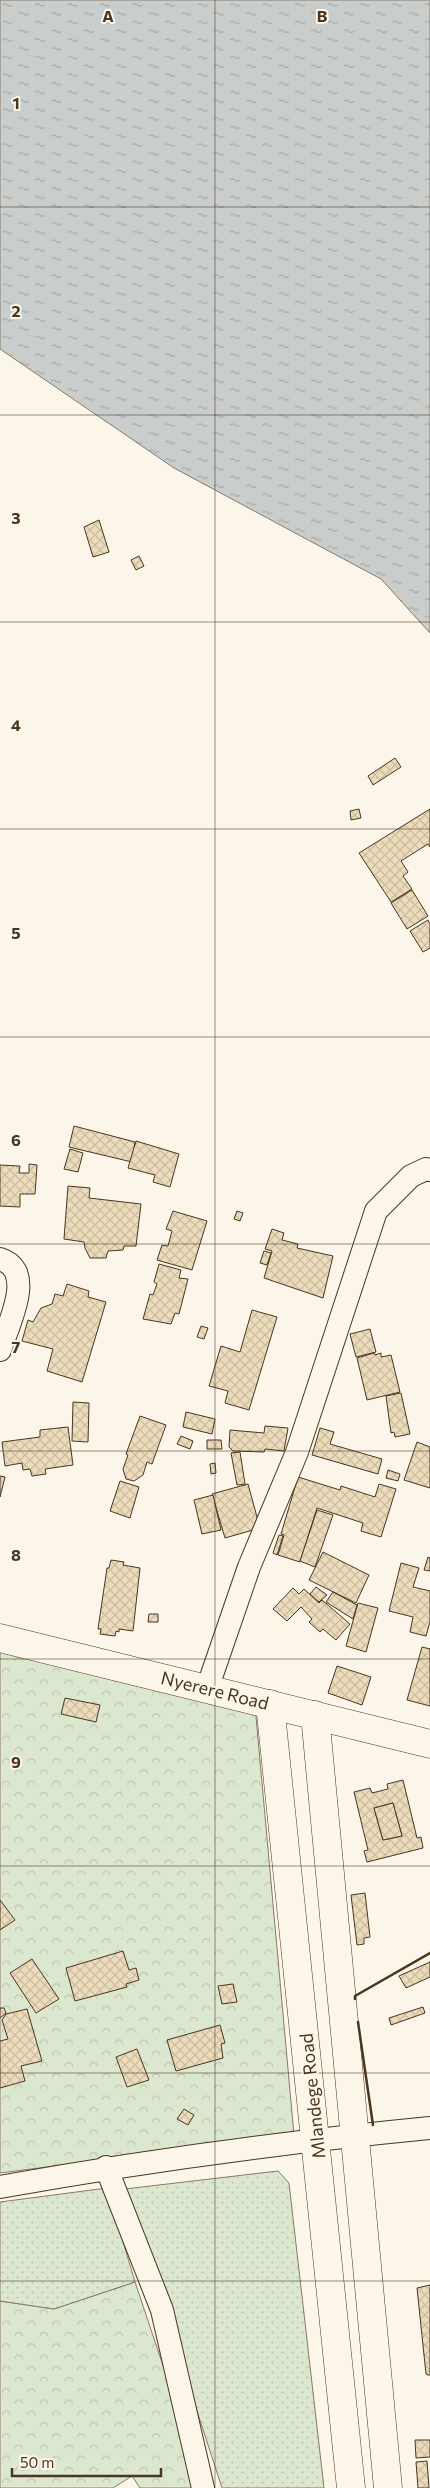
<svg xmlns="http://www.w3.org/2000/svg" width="430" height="2488" font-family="Commissioner,sans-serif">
<defs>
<pattern id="forest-crowns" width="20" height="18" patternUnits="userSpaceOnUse" patternTransform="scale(1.25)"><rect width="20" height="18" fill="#dce7d0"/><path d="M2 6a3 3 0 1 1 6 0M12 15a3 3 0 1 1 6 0" fill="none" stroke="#bec7b2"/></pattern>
<pattern id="park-dots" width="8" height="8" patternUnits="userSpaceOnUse" patternTransform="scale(1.25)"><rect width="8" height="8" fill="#dce7d0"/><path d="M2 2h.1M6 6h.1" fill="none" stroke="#bec7b2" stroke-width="1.8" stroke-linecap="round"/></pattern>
<pattern id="water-ripples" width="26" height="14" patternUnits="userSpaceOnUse" patternTransform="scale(1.25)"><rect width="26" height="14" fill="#c9cecd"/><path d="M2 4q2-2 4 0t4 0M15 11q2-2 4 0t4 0" fill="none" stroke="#a5a8a6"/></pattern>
<pattern id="building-cross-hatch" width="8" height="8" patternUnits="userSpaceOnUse" patternTransform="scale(1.25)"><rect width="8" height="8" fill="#ecdcbc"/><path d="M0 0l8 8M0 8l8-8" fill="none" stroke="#ccbda1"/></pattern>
</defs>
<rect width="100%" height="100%" fill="#fbf6e9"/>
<!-- forest -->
<g fill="url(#forest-crowns)" stroke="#887966">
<path d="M0,1642l255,64 39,429 -294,38z"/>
<path d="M135,2282l64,191 -5,15h-54l-8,-12 -19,12h-113v-187l54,8z"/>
</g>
<!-- park -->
<g fill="url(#park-dots)" stroke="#887966">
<path d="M278,2171l11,12 35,305h-102l-97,-299z"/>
<path d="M107,2188l28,94 -81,27 -54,-8v-99z"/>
</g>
<!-- water -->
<path fill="url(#water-ripples)" stroke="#887966" d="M0,0h430v633l-49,-54 -207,-111 -174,-119z"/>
<!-- building -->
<g fill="url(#building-cross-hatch)" stroke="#4a3520" fill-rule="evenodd">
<path d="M99,520l10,32 -16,5 -9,-30z"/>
<path d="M139,556l5,10 -8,4 -5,-10z"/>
<path d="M395,758l6,9 -28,18 -5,-9z"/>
<path d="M359,809l2,9 -10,2 -1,-9z"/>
<path d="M430,809v38l-2,-3 -27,17 7,11 -5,4 9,13 -21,13 -32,-49z"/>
<path d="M412,890l16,26 -21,13 -16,-26z"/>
<path d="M428,920l2,4v24l-7,4 -13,-21z"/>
<path d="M74,1126l61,16 -3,20 -63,-15z"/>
<path d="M136,1141l43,13 -9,33 -17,-5 2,-7 -27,-7z"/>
<path d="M70,1149l13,4 -5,19 -14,-3z"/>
<path d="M29,1164l8,1 -2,29h-15v13l-20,-1v-41l20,1 -1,7h10z"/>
<path d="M68,1186l22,2 -1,10 52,6 -5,42h-12l-1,4 -15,1 -2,7h-16l-5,-10 -1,-6 -20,-3z"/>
<path d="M173,1211l34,10 -15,49 -35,-10 5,-15 6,1 4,-15 -6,-2z"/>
<path d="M237,1211l6,2 -3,8 -6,-2z"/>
<path d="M272,1229l12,4 -2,7 16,4 -1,4 36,8 -10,42 -59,-20 8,-27 -7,-2z"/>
<path d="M264,1251l7,2 -4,12 -7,-2z"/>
<path d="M159,1264l22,6 -2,8 9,1 -9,35 -4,-1 -4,11 -28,-5 7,-25 3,1 4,-11 -3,-2z"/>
<path d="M67,1284l22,7 -1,6 18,5 -24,80 -35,-11 6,-22 -31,-8 6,-21 5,2 8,-14 11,-4 3,-10 8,2z"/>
<path d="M252,1310l25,7 -28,93 -24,-7 3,-12 -19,-5 12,-40 19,6z"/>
<path d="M201,1326l7,2 -4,11 -7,-2z"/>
<path d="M370,1329l6,23 -20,5 -6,-23z"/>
<path d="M374,1353l1,2 6,-2v4l10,-2 9,37 -33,8 -10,-42z"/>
<path d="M401,1393l9,41 -15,3 -1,-5 -3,1 -5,-37z"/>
<path d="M73,1402l16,1 -1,39 -16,-1z"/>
<path d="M186,1412l29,7 -3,15 -29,-7z"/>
<path d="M140,1416l26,9 -14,39 -5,-2 -4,13 -9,6 -8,-2 -3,-10 5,-14 -2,-1z"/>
<path d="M265,1426l23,2 -4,23 -19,-2 -1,3 -31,-1 -4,-4 1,-17 34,3z"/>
<path d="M68,1427l5,38 -28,4 1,5 -14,2 -2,-7 -7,1 -1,-7 -17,3 -3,-24 38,-5v-7z"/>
<path d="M320,1428l14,4 -4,12 52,15 -4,15 -66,-19z"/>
<path d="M181,1436l12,5 -3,8 -13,-5z"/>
<path d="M207,1440h14l1,9h-15z"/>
<path d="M417,1442l13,5v41l-26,-8z"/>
<path d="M240,1452l5,32 -8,1 -6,-32z"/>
<path d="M215,1463l1,10 -5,1 -1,-10z"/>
<path d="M388,1470l12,4 -2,7 -12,-3z"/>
<path d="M0,1476l5,1 -5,20z"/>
<path d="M298,1477l42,13 1,-4 34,11 4,-13 17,5 -15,48 -20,-6 2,-8 -46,-15 -17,54 -22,-7 6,-20 -3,-1z"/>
<path d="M120,1481l19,6 -9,31 -20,-7z"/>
<path d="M248,1484l12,44 -35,10 -13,-44z"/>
<path d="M213,1495l8,35 -19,4 -8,-34z"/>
<path d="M317,1510l16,5 -18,52 -15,-6z"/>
<path d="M279,1535l4,1 -6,19 -4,-2z"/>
<path d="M323,1552l46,23 -13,28 -47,-23z"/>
<path d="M428,1557l2,1v13l-6,-1z"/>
<path d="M111,1560l13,2 -1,3 17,3 -7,63 -14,-2v3l-3,-1 -1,5 -15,-2 1,-5h-3l9,-61h2z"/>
<path d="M401,1563l18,5 -6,19 17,4v31l-4,14 -16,-4 3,-15 -24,-6z"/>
<path d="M316,1587l11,8 -8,7 -9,-8z"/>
<path d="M293,1588l6,6 5,-5 15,14 3,-3 28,24 -14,16 -13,-11 -3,3 -11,-10 3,-3 -11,-12 -14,14 -14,-12z"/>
<path d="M333,1592l24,13 -4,14 -27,-17z"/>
<path d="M358,1603l20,5 -12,44 -20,-6z"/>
<path d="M149,1614h9v8h-10z"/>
<path d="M422,1647l8,2v57l-23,-6z"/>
<path d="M337,1666l34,11 -9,28 -34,-12z"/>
<path d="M65,1698l35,7 -4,17 -35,-8z"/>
<path d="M403,1780l14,58 4,-1 2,11 -56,14 -3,-11 4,-1 -14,-58 16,-4 2,5 16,-4 -1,-5zM393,1803l9,33 -19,4 -9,-32z"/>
<path d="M393,1803l9,33 -19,4 -9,-32z"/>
<path d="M365,1893l5,44 -6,1v6l-7,1 -6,-50z"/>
<path d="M0,1900l15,20 -15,10z"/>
<path d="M123,1951l6,19 7,-2 3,12 -13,4 1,3 -52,14 -9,-33z"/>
<path d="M32,1959l27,40 -23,14 -26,-40z"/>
<path d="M430,1962v15l-24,11 -7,-12z"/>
<path d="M233,1984l4,18 -15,2 -4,-18z"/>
<path d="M423,2007l2,6 -34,12 -2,-7z"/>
<path d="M0,2008h4l2,5 -6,5z"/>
<path d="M27,2009l15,52 -21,5 4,15 -25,7v-47l8,-2 -6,-19 4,-6z"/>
<path d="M220,2025l5,18 -4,1 2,14 -47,13 -9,-31z"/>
<path d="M137,2049l12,31 -22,7 -11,-30z"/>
<path d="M184,2109l10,6 -6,10 -11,-6z"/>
<path d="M430,2285v90h-2l-2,-1 -9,-86z"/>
<path d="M415,2440h15v17l-14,1z"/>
<path d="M427,2461l2,27h-11l-2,-26z"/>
</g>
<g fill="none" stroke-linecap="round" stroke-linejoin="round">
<defs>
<g id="minor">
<path d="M0,1259c37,11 8,66 0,91"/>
<path d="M207,1689l42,-122 48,-115 79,-241 35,-35 15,-7 4,1"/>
<path d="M106,2167l56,143 41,178"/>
<path d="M0,2187c143,-26 286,-45 430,-59"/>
</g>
<g id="major">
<path d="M0,1638l430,106"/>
<path d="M270,1704l81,784"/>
<path d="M315,1715l73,773"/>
</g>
</defs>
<!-- minor casing -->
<use href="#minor" stroke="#4a3520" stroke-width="24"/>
<!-- major casing -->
<use href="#major" stroke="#4a3520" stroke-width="29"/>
<!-- minor -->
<use href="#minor" stroke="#fbf6e9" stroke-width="22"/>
<!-- major -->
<use href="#major" stroke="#fbf6e9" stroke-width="28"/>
<!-- wall -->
<g stroke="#4a3520" stroke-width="2.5">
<path d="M355,1999v-3l75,-43"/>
<path d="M358,2022l15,103"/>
</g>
</g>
<!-- grid -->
<path fill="none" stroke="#4a3520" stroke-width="1" stroke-opacity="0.55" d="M215,0v2488M0,207h430M0,415h430M0,622h430M0,829h430M0,1037h430M0,1244h430M0,1451h430M0,1659h430M0,1866h430M0,2073h430M0,2281h430"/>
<g text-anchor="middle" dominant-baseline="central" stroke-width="4" stroke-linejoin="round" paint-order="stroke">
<!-- street labels -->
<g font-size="18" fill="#4a3520" stroke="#fbf6e9">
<text transform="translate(215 1690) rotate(14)">Nyerere Road</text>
<text transform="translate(312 2096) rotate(-96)">Mlandege Road</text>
</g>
</g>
<g font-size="16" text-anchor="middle" font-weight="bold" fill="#4a3520" stroke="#fbf6e9" stroke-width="4" stroke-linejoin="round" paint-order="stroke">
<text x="108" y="22">A</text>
<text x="322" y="22">B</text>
<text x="16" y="109">1</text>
<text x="16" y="317">2</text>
<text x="16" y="524">3</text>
<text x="16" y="731">4</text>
<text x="16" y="939">5</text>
<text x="16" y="1146">6</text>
<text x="16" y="1353">7</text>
<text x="16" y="1561">8</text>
<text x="16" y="1768">9</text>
</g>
<!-- scale -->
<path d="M12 2468v8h149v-8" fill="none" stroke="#4a3520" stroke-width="2.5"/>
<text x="20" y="2468" font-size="15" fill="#4a3520" stroke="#fbf6e9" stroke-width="4" paint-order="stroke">50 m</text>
</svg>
